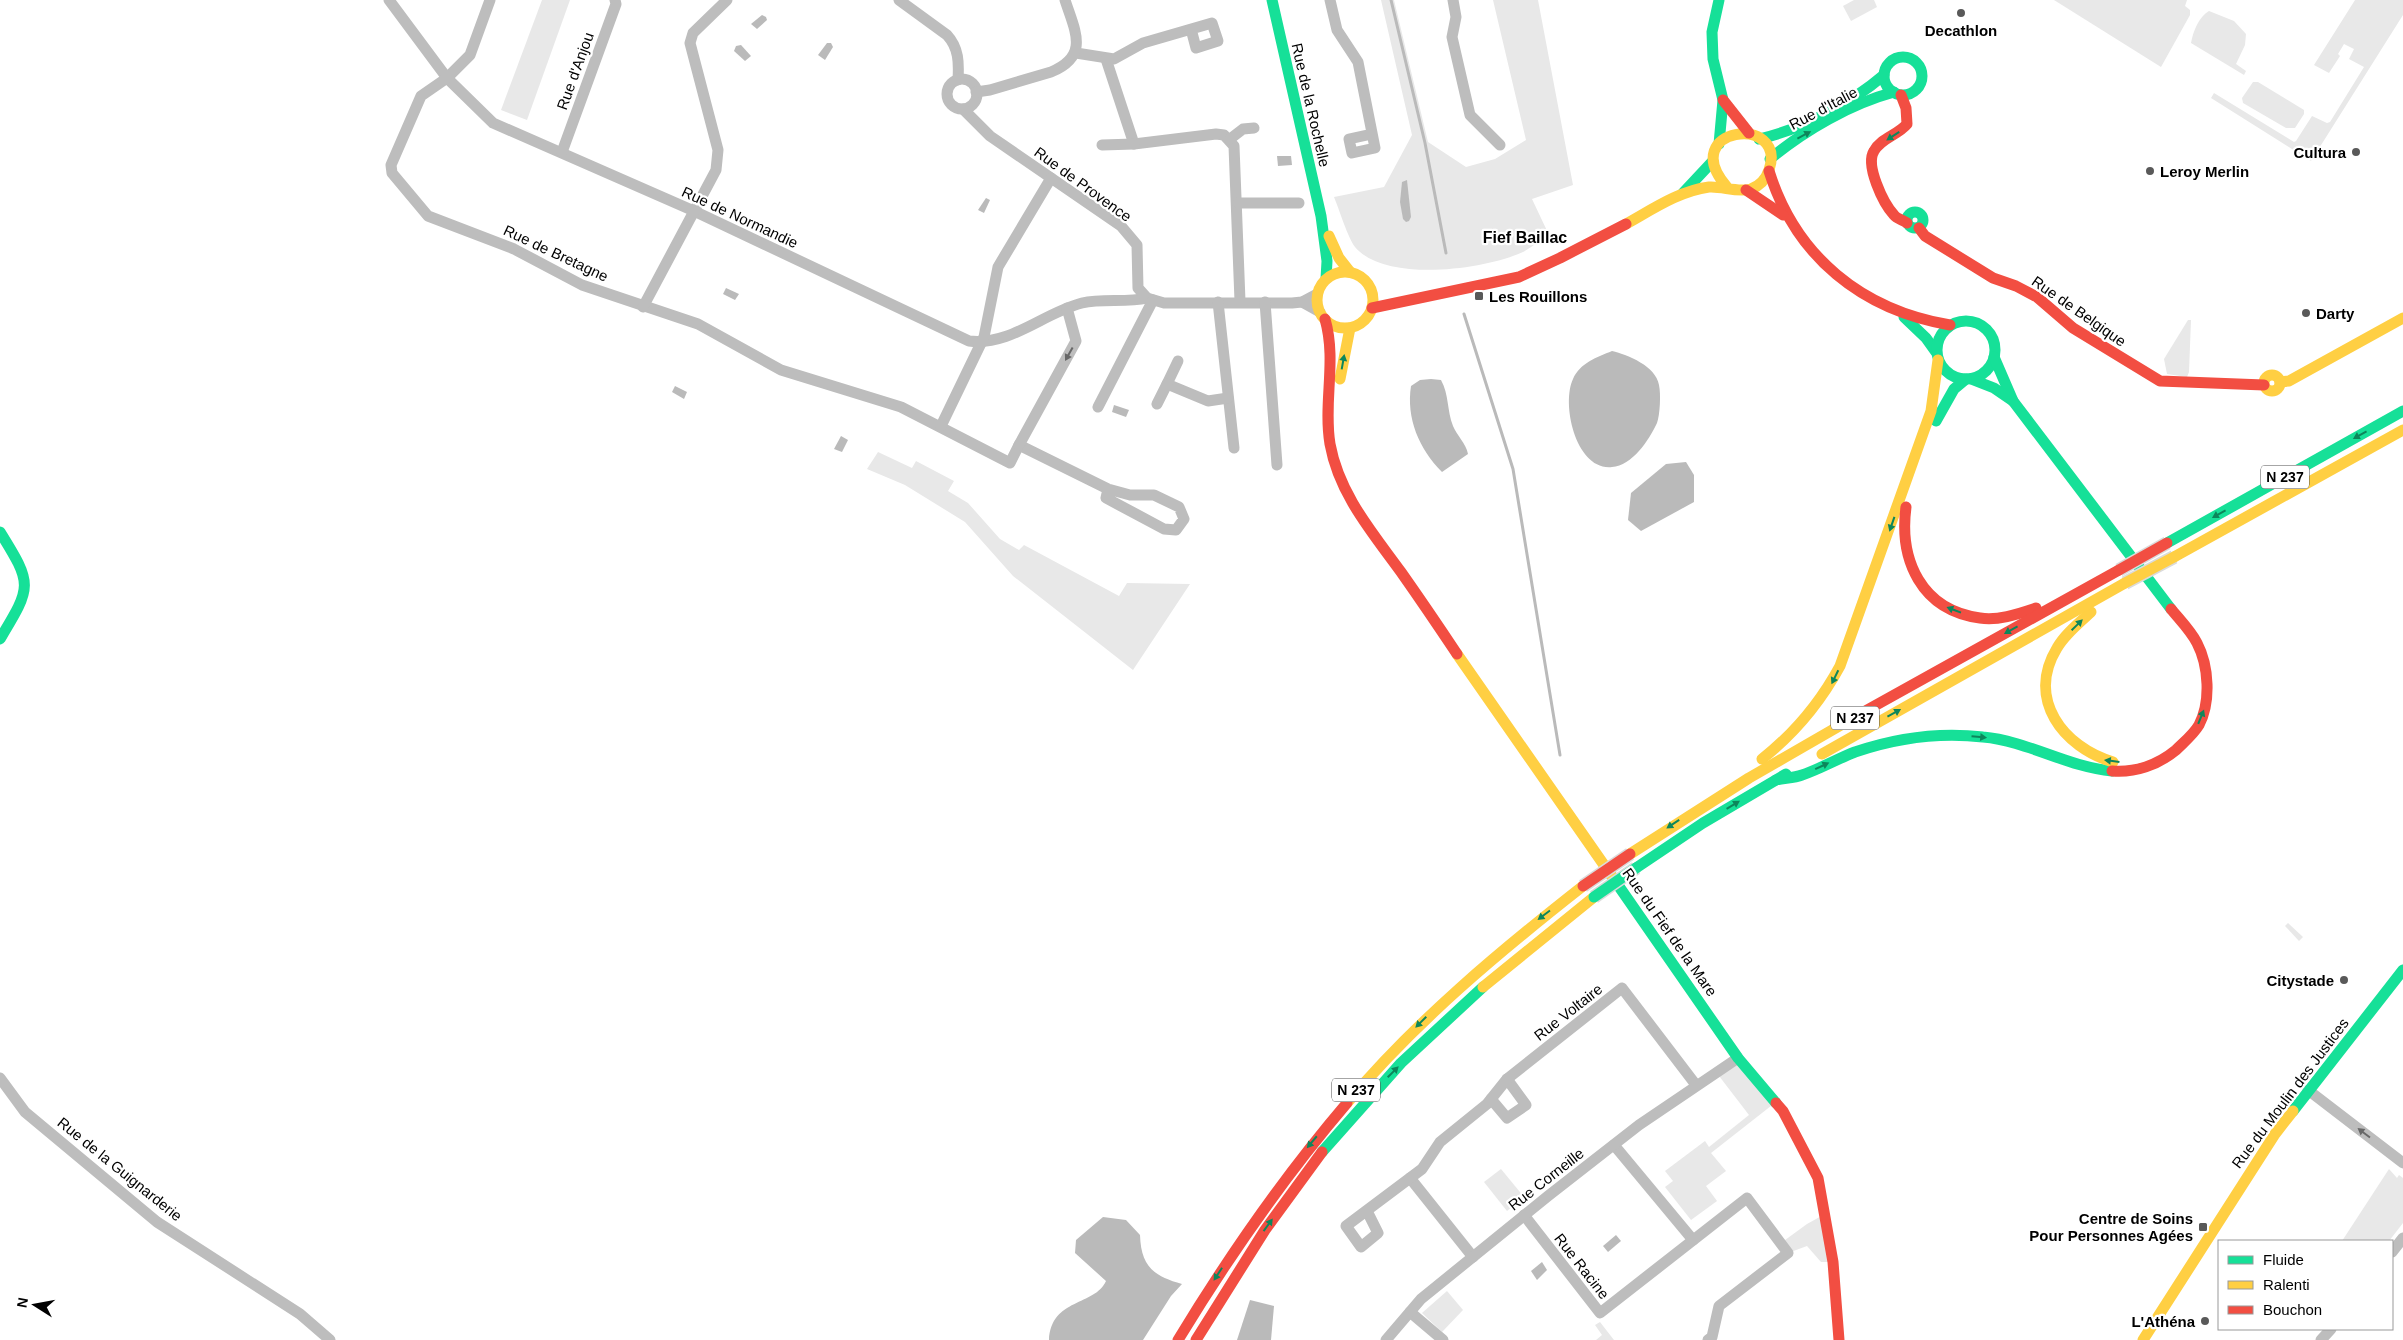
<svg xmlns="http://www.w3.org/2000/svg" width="2403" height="1340" font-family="Helvetica,sans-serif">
<rect width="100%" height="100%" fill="#fff"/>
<!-- green -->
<g fill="#e8e8e8">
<path d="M542,0h28l-43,120 -26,-10z"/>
<path d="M1381,0h13l34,142 38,25 29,-8 31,-19 -33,-140h45l35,185 -41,14 17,36c-9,5 -17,12 -26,17 -39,18 -138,31 -168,-5 -7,-9 -16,-38 -21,-50l50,-10 28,-52z"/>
<path d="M1854,0h20l3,7 -26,14 -8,-15z"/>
<path d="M2054,0h133l-2,6 5,4v5l-29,52z"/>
<path d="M2355,0h48v15l-92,146 -100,-63 3,-5 80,49 2,-1 16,-25 15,7 3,-1 34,-55 -15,-8 5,-10 -10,-5 -6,10 2,2 -11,17 -15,-8z"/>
<path d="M2209,11l25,10 12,13 -1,11 -9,19 10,7 -2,4 -53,-32c2,-12 8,-26 18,-32z"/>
<path d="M2253,82h5l46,28v4l-9,14h-9l-43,-25 -1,-5z"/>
<path d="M2188,320h3l-2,52 -2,5 -20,-3 -3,-15z"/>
<path d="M878,452l34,16 4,-7 38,20 -6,10 20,12 32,36 19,11 5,-5 95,51 8,-13 63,1 -57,86 -120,-94 -48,-54 -60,-37 -38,-16z"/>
<path d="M2288,923l15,14 -4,4 -14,-15z"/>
<path d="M1738,1058l38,44 -65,51 15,18 -20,15 11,15 -26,19 -26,-33 8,-6 -8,-10 40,-30 4,6 40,-32 -33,-43z"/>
<path d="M1501,1169l23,28 -17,14 -23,-29z"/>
<path d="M2389,1169l8,9 2,-3 4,3v45l-14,18h-47z"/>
<path d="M1825,1214l8,48h-12l-14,-16 -19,7 -7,-10 26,-19z"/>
<path d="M1447,1291l16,19 -21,22 -20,-19z"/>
<path d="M1600,1322l14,18h-18l6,-5 -7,-10z"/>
</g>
<!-- water -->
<g fill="#bababa">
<path d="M762,15l4,2 1,3 -10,9 -6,-5z"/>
<path d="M827,43h4l2,4 -8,13 -7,-5z"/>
<path d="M741,45l10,11 -6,5 -11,-10 2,-5z"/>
<path d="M1277,156h14l1,9 -14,1z"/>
<path d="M1407,180l4,37 -2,4 -3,1 -3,-3 -3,-17 2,-20z"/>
<path d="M986,198l4,2 -6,13 -6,-3z"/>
<path d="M726,288l13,6 -4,6 -12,-6z"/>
<path d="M1612,351c16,4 44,15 47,34 2,9 1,30 -2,38 -8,17 -25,43 -45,44 -36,4 -51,-63 -39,-88 7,-16 24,-22 39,-28z"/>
<path d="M1431,379l10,1c8,14 6,31 12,46 4,10 13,17 15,28l-26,18c-23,-23 -36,-54 -31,-86l9,-6z"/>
<path d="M675,386l12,6 -3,7 -12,-7z"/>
<path d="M1114,405l15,5 -3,7 -14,-5z"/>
<path d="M841,436l7,4 -6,12 -8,-3z"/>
<path d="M1686,462l8,13v27l-53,29 -13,-11 3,-27 35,-29z"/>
<path d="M1103,1217l23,3 14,15c1,31 13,41 42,49l-11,12 -28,44h-94c2,-42 46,-34 57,-59l-31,-28 1,-13z"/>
<path d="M1616,1235l5,6 -13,11 -5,-6z"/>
<path d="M1542,1262l5,8 -10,10 -6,-9z"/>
<path d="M1250,1300l24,6 -3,34h-34z"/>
</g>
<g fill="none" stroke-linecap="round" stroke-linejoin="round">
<!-- stream -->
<g stroke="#bababa" stroke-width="3">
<path d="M1391,0l34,143 21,110"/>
<path d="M1464,314l49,155 47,286"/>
</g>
<!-- street -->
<g stroke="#bdbdbd" stroke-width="11">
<path d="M389,0l58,78 46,45 201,88 275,130c42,5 74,-28 113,-38 21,-5 44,0 65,-5"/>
<path d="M490,0l-20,55 -23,23 -26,18 -30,69 1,8 36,43 86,33 68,36 116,39 83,46 120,37 109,56 9,-18 89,44 22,6h24l25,12 5,12 -8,11 -12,-1 -58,-31 2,-9"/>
<path d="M899,0l48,35c12,13 12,28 11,45"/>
<path d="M1330,0l7,30 21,32 17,86 -23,5 -3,-14 23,-5"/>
<path d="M1453,0l3,17 -4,20 18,78 30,30"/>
<path d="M1076,53l38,6 29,-16 69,-20 6,18 -22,7 -5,-19"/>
<path d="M1106,59l28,85 82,-10 8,1 10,11 6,155"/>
<circle cx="962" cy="94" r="15"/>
<path d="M976,92l14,-2 61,-18c39,-16 24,-41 14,-72"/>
<path d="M963,109l27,27 131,90 16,19 1,43 9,10 17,5h128l10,-1 15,-8"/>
<path d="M1230,139l13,-10 11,-1"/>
<path d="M1102,145l32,-1"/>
<path d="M562,152l54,-148 -1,-4"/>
<path d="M1238,203h61"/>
<path d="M1218,302l16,146"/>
<path d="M1265,302l12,163"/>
<path d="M1302,302l18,10"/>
<path d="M643,307l73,-137 2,-20 -28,-107 3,-10 34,-33"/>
<path d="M1178,361l-11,23 41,17 20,-3"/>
<path d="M1157,404l10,-20"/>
<path d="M1098,407l55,-107"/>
<path d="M941,426l43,-89 14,-70 53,-89"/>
<path d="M1019,445l57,-104 -9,-33"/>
<path d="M0,1078l25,34 132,110 143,92 30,26"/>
<path d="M2308,1090l95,73"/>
<path d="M1491,1099l16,19 19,-13 -19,-26"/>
<path d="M1614,1145l79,95"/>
<path d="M1410,1178l63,79"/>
<path d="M1367,1211l11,22 -17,14 -15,-21 76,-57 18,-27 47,-38 20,-25 115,-91 74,97"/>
<path d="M1524,1215l76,98 147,-115 41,55 -69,53 -7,31 -4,3"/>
<path d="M2392,1252l11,-14"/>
<path d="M1410,1312l33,28"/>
<path d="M1386,1340l35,-41 127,-103 91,-71 99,-67"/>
<path d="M2321,1340l10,-11"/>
</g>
<!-- fast -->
<g stroke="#16e098" stroke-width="11">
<path d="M1272,0l49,216 6,45 -1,18"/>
<path d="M1719,0l-7,32 1,27 10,41 -4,44"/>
<circle cx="1903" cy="76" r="19"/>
<path d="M1759,139c44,-10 91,-35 125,-64"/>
<path d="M1770,159c35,-29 80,-55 124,-67"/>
<path d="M1683,193l29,-31"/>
<circle cx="1915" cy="220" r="8"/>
<path d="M1904,317l22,21 10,14"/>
<circle cx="1966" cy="350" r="29"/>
<path d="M1994,357l19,44 158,208"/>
<path d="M1971,379l23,9 19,13"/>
<path d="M1936,421l18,-32 12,-10"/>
<path d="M0,532c33,53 32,54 0,107"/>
<path d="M2167,543l236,-132"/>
<path d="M1776,780c9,-2 18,-2 26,-5 18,-6 35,-16 53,-23 41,-14 85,-20 128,-15 45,4 84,30 129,34"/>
<path d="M1636,868l67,-45 83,-49"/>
<path d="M1611,875l127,183 38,45"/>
<path d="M2293,1111l110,-141"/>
<path d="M1322,1152l79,-89 82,-76"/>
</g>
<!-- slow -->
<g stroke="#ffcf43" stroke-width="11">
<path d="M1626,224c27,-15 53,-33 83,-37 13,-1 29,6 42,2 8,-3 15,-10 18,-19 19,-57 -94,-43 -42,17"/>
<path d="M1329,236l10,22 11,14"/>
<circle cx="1345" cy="300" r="28"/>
<circle cx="2272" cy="383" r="8"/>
<path d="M1340,379l10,-51"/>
<path d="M2280,382l9,-1 114,-63"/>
<path d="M2174,557l229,-127"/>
<path d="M2091,612c-12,11 -26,22 -34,36 -31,51 6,99 56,114"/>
<path d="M1457,654l154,221"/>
<path d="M1822,754l303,-171"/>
<path d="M1762,759c33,-26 58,-56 78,-93l91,-255 7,-51"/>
<path d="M1630,854l119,-76 111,-64"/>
<path d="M1483,987l111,-90"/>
<path d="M1347,1103c69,-82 152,-151 236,-217"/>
<path d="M2143,1340l132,-206 18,-23"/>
</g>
<!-- jam -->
<g stroke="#f24e42" stroke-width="11">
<path d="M1901,95l5,13 1,16c-9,11 -26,14 -33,27 -9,14 9,52 20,64 3,4 9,5 13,8"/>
<path d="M1723,100l26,33"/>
<path d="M1769,171c27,86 93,139 181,154"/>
<path d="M1746,190l37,25"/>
<path d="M1919,228l6,8 68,42 23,8 21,11 36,31 87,53 104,4"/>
<path d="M1372,308l147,-31 41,-19 66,-34"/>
<path d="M1325,319c12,42 -2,83 5,125 9,50 42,88 71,128 19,27 38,55 56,82"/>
<path d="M1906,507c-7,53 15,103 74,111 18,3 38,-4 56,-10"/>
<path d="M1860,714l259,-144"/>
<path d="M2112,771c23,2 46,-6 64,-21 8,-8 17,-15 23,-25 12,-23 10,-59 -2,-82 -6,-12 -17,-23 -26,-34"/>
<path d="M1776,1103l7,8 35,67 15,84 6,78"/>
<path d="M1178,1340c51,-84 105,-162 169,-237"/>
<path d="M1196,1340l69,-110 57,-78"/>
</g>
<defs>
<path id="fast-bridge" d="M1594,897l42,-29"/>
<path id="slow-bridge" d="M2125,583l49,-26"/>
<g id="jam-bridge">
<path d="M2119,570l48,-27"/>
<path d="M1583,886l47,-32"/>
</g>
</defs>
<!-- fast-bridge casing -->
<use href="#fast-bridge" stroke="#dbdbdb" stroke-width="14" stroke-linecap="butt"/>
<!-- slow-bridge casing -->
<use href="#slow-bridge" stroke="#dbdbdb" stroke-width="14" stroke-linecap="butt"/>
<!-- jam-bridge casing -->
<use href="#jam-bridge" stroke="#dbdbdb" stroke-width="14" stroke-linecap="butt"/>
<!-- fast-bridge -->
<use href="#fast-bridge" stroke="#16e098" stroke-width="11"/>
<!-- slow-bridge -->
<use href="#slow-bridge" stroke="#ffcf43" stroke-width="11"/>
<!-- jam-bridge -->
<use href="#jam-bridge" stroke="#f24e42" stroke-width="11"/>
</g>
<!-- one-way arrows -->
<defs><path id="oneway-solid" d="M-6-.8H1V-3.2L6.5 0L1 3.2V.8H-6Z" transform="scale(1.25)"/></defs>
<g fill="#0d865b">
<use href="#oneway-solid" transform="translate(1804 135) rotate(-28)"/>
<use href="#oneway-solid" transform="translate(1893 136) rotate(147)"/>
<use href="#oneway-solid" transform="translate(1343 362) rotate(-80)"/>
<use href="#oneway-solid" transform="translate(2360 435) rotate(151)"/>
<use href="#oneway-solid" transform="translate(2219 514) rotate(151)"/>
<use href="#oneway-solid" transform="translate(1892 524) rotate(109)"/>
<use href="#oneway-solid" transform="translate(1954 610) rotate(-159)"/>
<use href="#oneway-solid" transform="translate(2077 625) rotate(-44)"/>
<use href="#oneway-solid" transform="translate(2011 630) rotate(151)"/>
<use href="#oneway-solid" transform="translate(1835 677) rotate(116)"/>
<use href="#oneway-solid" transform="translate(1894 713) rotate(-29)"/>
<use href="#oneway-solid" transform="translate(2201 717) rotate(-68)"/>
<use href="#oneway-solid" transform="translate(1979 737) rotate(5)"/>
<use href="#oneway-solid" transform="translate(2112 761) rotate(-173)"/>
<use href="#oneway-solid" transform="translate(1822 766) rotate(-25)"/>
<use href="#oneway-solid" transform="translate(1733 805) rotate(-31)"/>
<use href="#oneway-solid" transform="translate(1673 824) rotate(146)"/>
<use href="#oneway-solid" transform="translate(1544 915) rotate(143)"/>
<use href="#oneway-solid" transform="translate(1421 1022) rotate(135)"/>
<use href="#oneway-solid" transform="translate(1393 1072) rotate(-45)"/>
<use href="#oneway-solid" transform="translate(1312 1142) rotate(130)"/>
<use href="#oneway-solid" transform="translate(1268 1225) rotate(-54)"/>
<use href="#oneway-solid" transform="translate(1218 1274) rotate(123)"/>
</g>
<g fill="#686868">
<use href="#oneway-solid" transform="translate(1069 354) rotate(119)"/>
<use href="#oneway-solid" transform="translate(2364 1133) rotate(-143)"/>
</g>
<!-- markers -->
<g fill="#595959" stroke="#fff" stroke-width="2">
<circle cx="1961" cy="13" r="5"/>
<circle cx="2356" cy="152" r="5"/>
<circle cx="2150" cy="171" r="5"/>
<rect x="1474" y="291" width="10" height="10" rx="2.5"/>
<circle cx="2306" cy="313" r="5"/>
<circle cx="2344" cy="980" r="5"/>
<rect x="2198" y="1222" width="10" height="10" rx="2.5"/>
<circle cx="2205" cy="1321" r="5"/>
</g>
<g text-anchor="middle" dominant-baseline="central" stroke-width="4.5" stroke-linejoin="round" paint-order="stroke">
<!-- shield labels -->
<g fill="#fff" stroke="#4c4c4c" stroke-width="1">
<rect x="2261" y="465.5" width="48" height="23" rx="4"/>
<rect x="1831" y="706.5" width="48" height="23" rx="4"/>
<rect x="1332" y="1078.5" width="48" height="23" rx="4"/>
</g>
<g font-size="14" font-weight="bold" fill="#000">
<text x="2285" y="477">N 237</text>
<text x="1855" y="718">N 237</text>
<text x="1356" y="1090">N 237</text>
</g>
<!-- poi labels -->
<g font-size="15" font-weight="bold" fill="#000" stroke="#fff" text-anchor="end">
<text x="1961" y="30" text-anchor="middle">Decathlon</text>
<text x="2346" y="152">Cultura</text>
<text x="2160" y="171" text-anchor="start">Leroy Merlin</text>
<text x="1489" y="296" text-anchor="start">Les Rouillons</text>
<text x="2316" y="313" text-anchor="start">Darty</text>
<text x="2334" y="980">Citystade</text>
<text x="2193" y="1218">Centre de Soins<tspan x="2193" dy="17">Pour Personnes Agées</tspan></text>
<text x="2195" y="1321">L'Athéna</text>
</g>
<!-- street labels -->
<g font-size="15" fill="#000" stroke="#fff">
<text transform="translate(575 71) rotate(-70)">Rue d'Anjou</text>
<text transform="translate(1311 105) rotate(77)">Rue de la Rochelle</text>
<text transform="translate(1823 108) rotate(-28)">Rue d'Italie</text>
<text transform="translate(1083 184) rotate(36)">Rue de Provence</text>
<text transform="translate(740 217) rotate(25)">Rue de Normandie</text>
<text transform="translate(556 253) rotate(25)">Rue de Bretagne</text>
<text transform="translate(2079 311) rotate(35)">Rue de Belgique</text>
<text transform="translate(1670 932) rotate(55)">Rue du Fief de la Mare</text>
<text transform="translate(1568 1012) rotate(-38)">Rue Voltaire</text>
<text transform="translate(2290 1093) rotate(-53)">Rue du Moulin des Justices</text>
<text transform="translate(120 1169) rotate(39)">Rue de la Guignarderie</text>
<text transform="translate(1546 1179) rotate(-38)">Rue Corneille</text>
<text transform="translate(1582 1266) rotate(52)">Rue Racine</text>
</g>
<!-- neighbourhood labels -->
<g font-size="16" font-weight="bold" fill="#000" stroke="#fff">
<text x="1525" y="237">Fief Baillac</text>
</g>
</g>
<!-- legend -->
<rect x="2218" y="1240" width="175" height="90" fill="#ffffff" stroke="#999999"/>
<rect x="2228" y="1256" width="25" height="8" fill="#16e098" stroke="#999999"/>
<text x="2263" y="1265" font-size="15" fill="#000000">Fluide</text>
<rect x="2228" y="1281" width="25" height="8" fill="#ffcf43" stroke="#999999"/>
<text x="2263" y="1290" font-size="15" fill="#000000">Ralenti</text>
<rect x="2228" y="1306" width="25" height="8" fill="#f24e42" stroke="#999999"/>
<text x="2263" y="1315" font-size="15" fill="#000000">Bouchon</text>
<!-- north arrow -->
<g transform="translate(35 1305) rotate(281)" stroke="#ffffff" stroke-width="4" paint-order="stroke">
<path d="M0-4L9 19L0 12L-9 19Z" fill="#000000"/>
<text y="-8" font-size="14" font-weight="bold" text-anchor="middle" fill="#000000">N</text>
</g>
</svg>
